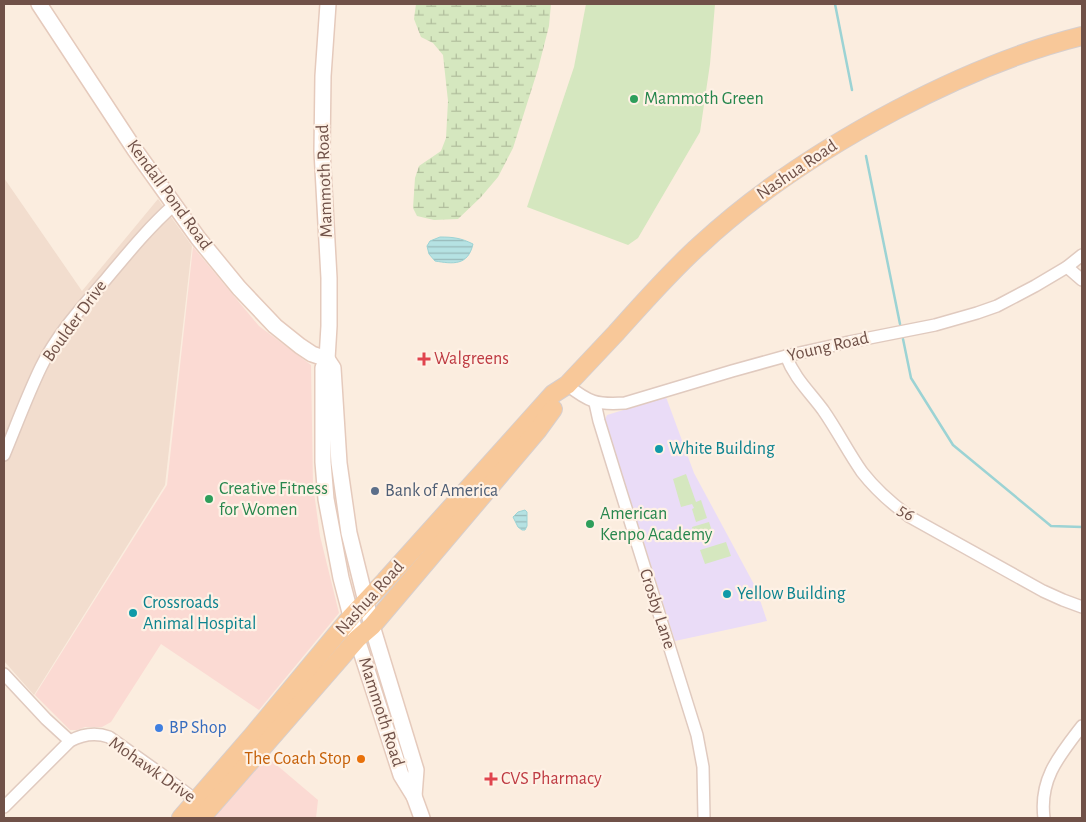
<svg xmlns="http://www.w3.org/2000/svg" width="1086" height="822" font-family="'Alegreya Sans',sans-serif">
<defs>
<pattern id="wetland-marsh" width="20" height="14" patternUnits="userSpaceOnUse" patternTransform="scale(1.25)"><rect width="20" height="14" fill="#d5e7bf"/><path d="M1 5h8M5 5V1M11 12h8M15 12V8" fill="none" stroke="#b1be9d"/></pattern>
<pattern id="water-rules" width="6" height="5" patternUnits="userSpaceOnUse" patternTransform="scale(1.25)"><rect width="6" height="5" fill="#b5e2e3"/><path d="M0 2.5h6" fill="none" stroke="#98baba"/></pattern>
</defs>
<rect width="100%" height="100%" fill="#fbeddf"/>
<!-- residential -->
<path fill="#f2ddce" d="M4,178l78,113 76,-92 34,47 -27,239 -131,210 -30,-34z"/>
<!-- commercial -->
<g fill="#fbdad3">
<path d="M193,247l66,79 52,39 2,120 7,51 19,77 -80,97 -98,-66 -50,78 -9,5h-17l-8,3h-7l-35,-35 132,-210z"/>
<path d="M266,756l52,44 -2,18h-103z"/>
</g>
<!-- education -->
<path fill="#eadcf7" d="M666,397l28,76 62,115 11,33 -92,20 -70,-221 2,-5z"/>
<!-- wetland -->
<path fill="url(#wetland-marsh)" d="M416,4h135l-2,22 -11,43 -25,79 -15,29 -17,20 -23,22 -24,1 -17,-4 -4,-8 2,-30 4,-12 22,-15 5,-13 2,-37 -5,-46 -10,-12 -12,-6 -7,-18z"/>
<!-- park -->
<g fill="#d5e7bf">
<path d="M586,4h129l-5,60 -10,68 -62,106 -10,7 -101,-38 47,-140z"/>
<path d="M686,474l10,28 5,-2 6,18 -11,4 -4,-13 2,-1 -2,-4 -11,3 -8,-28z"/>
<path d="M709,522l3,9 -17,5 -3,-9z"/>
<path d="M726,542l5,14 -26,8 -5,-14z"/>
</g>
<!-- water -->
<g fill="url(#water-rules)" stroke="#9cd3d4">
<path d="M440,237c13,0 21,1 33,7 -5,22 -20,20 -38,17l-6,-7 -2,-8 3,-5z"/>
<path d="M525,510l2,2v14l-2,4h-3l-4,-3 -5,-10 5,-5z"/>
</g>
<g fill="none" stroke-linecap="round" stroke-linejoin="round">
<!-- stream -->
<g stroke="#9cd3d4" stroke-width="2.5">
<path d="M835,4l17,86"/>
<path d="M866,156l34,168"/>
<path d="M903,339l8,39 42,67 98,81 31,1"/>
</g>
<defs>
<g id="street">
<path d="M1067,267l15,13"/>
<path d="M786,356c9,23 23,35 37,54 14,20 25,42 39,62 14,18 30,32 48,45l133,74 20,9 19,7"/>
<path d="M567,385c22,17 29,20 58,18l107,-32 54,-15 63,-14 86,-17 42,-12 20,-7 38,-20 32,-19 15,-12"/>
<path d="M595,403l4,18 17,55 81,259 6,32 1,51"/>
<path d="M4,455c12,-29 23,-59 37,-88 16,-33 42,-61 66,-89 21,-25 42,-51 67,-73"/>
<path d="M4,674l42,45 24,22"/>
<path d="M4,807l66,-66c13,-7 25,-9 39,-4l52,37 40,30"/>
<path d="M1044,818c-5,-39 15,-62 38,-92"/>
</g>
<g id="secondary">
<path d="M39,4l96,146 63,88 41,50 36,38 25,20 12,8 15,5"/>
<path d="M328,4l-5,72 -1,75 7,127v48l-2,33 -4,9v94l3,37 15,79 16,61 44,136 13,21 8,22"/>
<path d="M327,359l6,9 6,95 10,70 23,93 44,144 -2,26"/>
</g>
<g id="primary">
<path d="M181,818l72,-83 98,-118 34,-36 168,-187 14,-9c16,-17 33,-35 49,-52 27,-30 54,-61 84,-88 58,-54 126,-98 196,-135 59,-31 121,-58 186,-74"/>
<path d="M201,818l156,-179 15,-13 165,-195 16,-22"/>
</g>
</defs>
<!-- street casing -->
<use href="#street" stroke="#e0cabf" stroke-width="14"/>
<!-- secondary casing -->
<use href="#secondary" stroke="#e5cabc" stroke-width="18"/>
<!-- primary casing -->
<use href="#primary" stroke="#d7cecc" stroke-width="20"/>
<!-- street -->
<use href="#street" stroke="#fff" stroke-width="11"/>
<!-- secondary -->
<use href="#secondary" stroke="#fff" stroke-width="15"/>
<!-- primary -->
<use href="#primary" stroke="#f8c899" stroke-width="18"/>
</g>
<!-- markers -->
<g fill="#2e9e5b" stroke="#fef1e5" stroke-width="2">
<circle cx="634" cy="99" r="5"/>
<circle cx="209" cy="499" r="5"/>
<circle cx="590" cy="524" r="5"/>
</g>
<g fill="#e0444e" stroke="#fef1e5" stroke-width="2">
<path d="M421.5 351.5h5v5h5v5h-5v5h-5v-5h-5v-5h5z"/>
<path d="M488.5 771.5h5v5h5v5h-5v5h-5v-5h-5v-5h5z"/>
</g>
<g fill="#0f9aa8" stroke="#fef1e5" stroke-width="2">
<circle cx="659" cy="449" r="5"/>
<circle cx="727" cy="594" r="5"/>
<circle cx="133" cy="613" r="5"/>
</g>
<circle fill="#5c6f8a" stroke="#fef1e5" stroke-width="2" cx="375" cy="491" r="5"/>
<circle fill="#3f7fe0" stroke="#fef1e5" stroke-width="2" cx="159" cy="728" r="5"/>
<circle fill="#e8710a" stroke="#fef1e5" stroke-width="2" cx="361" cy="759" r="5"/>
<g text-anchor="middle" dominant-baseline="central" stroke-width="4.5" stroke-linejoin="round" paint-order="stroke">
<!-- leisure labels -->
<g font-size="18" fill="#27864d" stroke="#fef1e5" text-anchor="start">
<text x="644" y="99">Mammoth Green</text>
<text x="219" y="489">Creative Fitness<tspan x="219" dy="21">for Women</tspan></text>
<text x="600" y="514">American<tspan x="600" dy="21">Kenpo Academy</tspan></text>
</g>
<!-- street labels -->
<g font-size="18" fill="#705148" stroke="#fef1e5">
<text transform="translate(797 170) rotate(-34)">Nashua Road</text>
<text transform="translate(325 181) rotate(-92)">Mammoth Road</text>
<text transform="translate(169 195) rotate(54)">Kendall Pond Road</text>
<text transform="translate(75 321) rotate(-54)">Boulder Drive</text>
<text transform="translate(828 347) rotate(-13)">Young Road</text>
<text transform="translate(906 513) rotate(33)">56</text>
<text transform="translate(370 598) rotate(-48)">Nashua Road</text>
<text transform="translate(657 609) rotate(72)">Crosby Lane</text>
<text transform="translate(381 712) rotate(72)">Mammoth Road</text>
<text transform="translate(152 770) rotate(35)">Mohawk Drive</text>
</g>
<!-- health labels -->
<g font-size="18" fill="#be3a42" stroke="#fef1e5" text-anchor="start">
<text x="434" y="359">Walgreens</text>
<text x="501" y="779">CVS Pharmacy</text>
</g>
<!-- culture labels -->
<g font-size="18" fill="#0d838f" stroke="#fef1e5" text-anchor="start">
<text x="669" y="449">White Building</text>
<text x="737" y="594">Yellow Building</text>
<text x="143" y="603">Crossroads<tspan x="143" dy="21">Animal Hospital</tspan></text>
</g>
<!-- service labels -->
<g font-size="18" fill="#4e5e75" stroke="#fef1e5" text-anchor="start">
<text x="385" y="491">Bank of America</text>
</g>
<!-- shop labels -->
<g font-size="18" fill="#366cbe" stroke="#fef1e5" text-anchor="start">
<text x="169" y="728">BP Shop</text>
</g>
<!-- food labels -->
<g font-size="18" fill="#c56008" stroke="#fef1e5" text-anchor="end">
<text x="351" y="759">The Coach Stop</text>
</g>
</g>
<!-- border -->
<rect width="1086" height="822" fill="none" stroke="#705148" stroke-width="10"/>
</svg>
